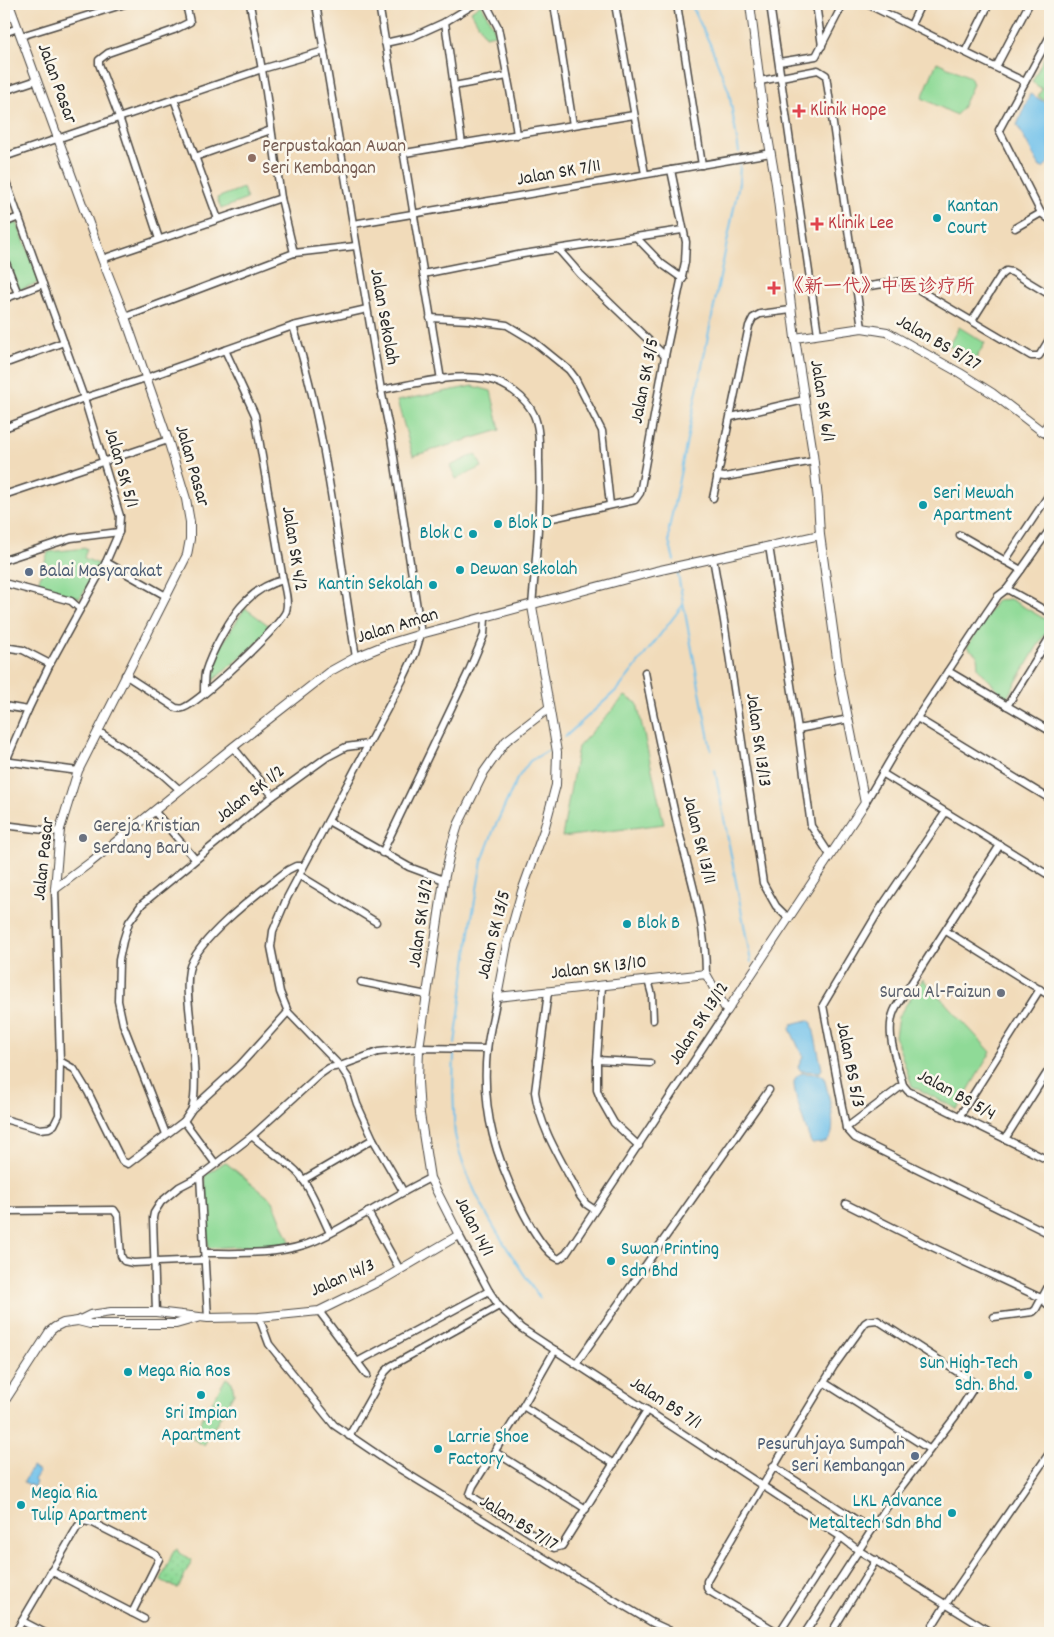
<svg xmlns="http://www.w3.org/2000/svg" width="1054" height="1637" font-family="Dekko,'LXGW WenKai TC',sans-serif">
<defs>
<pattern id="grass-dots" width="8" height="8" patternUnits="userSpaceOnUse" patternTransform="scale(1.25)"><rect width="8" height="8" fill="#8fda97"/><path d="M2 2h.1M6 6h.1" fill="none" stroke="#7cbb82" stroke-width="1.8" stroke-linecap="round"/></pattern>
</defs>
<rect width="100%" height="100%" fill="#fbf7ec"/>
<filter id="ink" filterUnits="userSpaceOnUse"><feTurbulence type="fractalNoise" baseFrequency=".02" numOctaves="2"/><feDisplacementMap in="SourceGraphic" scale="10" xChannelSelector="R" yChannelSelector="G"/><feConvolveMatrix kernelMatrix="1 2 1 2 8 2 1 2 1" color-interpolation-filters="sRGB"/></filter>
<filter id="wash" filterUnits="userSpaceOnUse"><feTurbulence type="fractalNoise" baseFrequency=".0096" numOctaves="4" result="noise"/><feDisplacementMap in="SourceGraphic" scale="20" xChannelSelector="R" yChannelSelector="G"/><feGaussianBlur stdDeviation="1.12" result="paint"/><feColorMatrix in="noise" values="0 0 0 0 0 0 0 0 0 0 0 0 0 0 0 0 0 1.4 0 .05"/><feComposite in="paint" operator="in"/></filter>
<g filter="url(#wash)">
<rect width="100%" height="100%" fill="#f1dbba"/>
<!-- grass -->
<path fill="url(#grass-dots)" stroke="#5d8261" d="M177,1549l2,4 13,7 -14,29 -17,-9 13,-30z"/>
<!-- park -->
<g fill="#8fda97" stroke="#5d8261">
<path d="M481,4l13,24 1,6 -10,2 -14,-25z"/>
<path d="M1050,45v59l-12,-8 4,-7 -10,-7z"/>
<path d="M937,62l33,15 3,7 -12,26 -5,5 -34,-17z"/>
<path d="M243,188l4,11 -26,10 -4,-11z"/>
<path d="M17,222l23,60 -21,8 -15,-41v-22z"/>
<path d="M959,327l26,16 -10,17 -26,-15z"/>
<path d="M473,386l18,5 9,39 -87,26 -16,-55z"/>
<path d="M476,454l6,13 -26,12 -6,-13z"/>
<path d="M87,548l-3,10 17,7 -21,33 -43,-12 11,-34z"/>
<path d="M1010,599l40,23v3l-44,74 -28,-31 -1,-13 -10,-8 30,-47z"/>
<path d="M245,608l26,19 -15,17 -46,39h-3c-2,-15 29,-61 38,-75z"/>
<path d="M625,696l12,7 27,121 -102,13 16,-90z"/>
<path d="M923,979l68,73 -34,57 -45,-23 -17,-50 3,-19z"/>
<path d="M225,1162l48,39 18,43 -83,4 -3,-73z"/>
<path d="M226,1378l6,4 2,11 -30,52 -13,-7z"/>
</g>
<!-- water -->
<g fill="#6fc1eb" stroke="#4d768b">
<path d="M1030,94l20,11v56l-7,7 -3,-1 -3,-5 -20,-37z"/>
<path d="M808,1020l4,3 10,46 -2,3 -19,-1 -3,-4 5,-10 -13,-28 2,-5z"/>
<path d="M802,1073l18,1 4,3c3,13 16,56 3,64 -4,3 -11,2 -15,3l-2,-4c-4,-11 -17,-48 -16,-58 1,-5 4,-7 8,-9z"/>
<path d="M32,1467l7,5 -5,8 2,2 -2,5 -10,-5z"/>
</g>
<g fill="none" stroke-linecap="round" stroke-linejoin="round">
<!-- stream -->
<g stroke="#6fc1eb" stroke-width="2">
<path d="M691,4l20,42 18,46 10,60"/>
<path d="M674,560l-5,-19v-12l70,-346 1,-19"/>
<path d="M677,570l34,180"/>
<path d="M565,737l55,-50 63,-82"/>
<path d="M715,770l36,192"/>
<path d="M455,1044l17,-127 10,-56 12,-32 23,-50 13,-18 19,-11"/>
<path d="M454,1055c-1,19 -1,38 0,57 0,8 0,16 1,23 13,59 52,114 85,163"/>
</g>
</g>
</g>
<g filter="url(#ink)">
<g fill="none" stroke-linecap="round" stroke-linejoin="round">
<defs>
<g id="minor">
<path d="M250,4l16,88 15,106 13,55"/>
<path d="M316,4l65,386 10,48 30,196 -6,20 -12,25 -116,219 -14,33 -2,16 9,45 8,20 52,54 9,13 8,25 16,35 30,52"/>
<path d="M379,4l62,376"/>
<path d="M486,4l12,23 15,79 4,29"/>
<path d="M554,4l19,121"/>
<path d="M615,4l30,170"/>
<path d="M677,4l25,161"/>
<path d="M770,4l48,330"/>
<path d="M816,4l6,42"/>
<path d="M867,4l158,78"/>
<path d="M445,22l17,122"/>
<path d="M911,25l10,-21"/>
<path d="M4,33l14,-5"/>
<path d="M21,36l104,-32"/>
<path d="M1050,36l-51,94 42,83 9,7"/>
<path d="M385,43l27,-6 33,-15 30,-18"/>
<path d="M965,52l24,-48"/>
<path d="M779,62l37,-6 27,-52"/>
<path d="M996,67l33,-63"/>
<path d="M760,81l58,-11 8,5 36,253"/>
<path d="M454,86l53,-10"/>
<path d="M4,91l33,-11"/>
<path d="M174,99l44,120"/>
<path d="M405,153l229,-38"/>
<path d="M4,157l258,-88 62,-18"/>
<path d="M195,157l76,-27"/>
<path d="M4,176l80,222 36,118 -1,16 -13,30 -56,102 -22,46 -22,51"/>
<path d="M4,223l15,-6"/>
<path d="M353,224l418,-71"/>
<path d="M1015,228l26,-15"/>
<path d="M636,237l26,27 21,15"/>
<path d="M159,239l-40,-122 -20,-53v-4l9,-7 66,-23 16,-8 -4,-18"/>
<path d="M559,250l21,24 85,82"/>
<path d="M4,258l14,36"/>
<path d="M102,259l179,-61"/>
<path d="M423,274l100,-20 159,-24"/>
<path d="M856,288l48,-7 127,75h8l11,-18"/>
<path d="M4,299l39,-15"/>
<path d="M125,317l169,-64 62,-7"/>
<path d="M430,318l39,2 38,5 25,15 37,30 6,8 27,53 8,74"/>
<path d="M972,321l29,-46 5,-4 6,1 38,23"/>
<path d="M293,326c35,107 44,220 63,331"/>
<path d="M4,364l60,-22"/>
<path d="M381,390c32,-6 73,-17 106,-11 19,4 39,18 47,36 6,14 5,31 5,46 2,48 -3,96 -7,145"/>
<path d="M731,417l73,-17"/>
<path d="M4,428l80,-30 62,-20 147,-52 74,-17"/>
<path d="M1043,432l7,5"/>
<path d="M717,476l8,1 89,-16"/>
<path d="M4,495l164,-55"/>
<path d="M713,498l36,-172 4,-8 7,-4 31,-4"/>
<path d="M539,521l96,-21 5,-7 25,-137 20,-94 1,-20 -15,-72"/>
<path d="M960,535l61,35"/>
<path d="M769,546l29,183 13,97 19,29"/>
<path d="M713,558l11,63 39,262 13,23 12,12"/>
<path d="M4,560l67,-22 48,-6"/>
<path d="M1005,561l45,-68"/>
<path d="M106,562l60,34"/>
<path d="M4,583l67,18 9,8"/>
<path d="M1007,589l43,24"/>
<path d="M4,647l19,3 27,14"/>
<path d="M948,671l102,60"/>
<path d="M645,672c10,53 22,107 34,160 12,47 27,93 27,142"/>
<path d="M125,675l51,33c2,0 4,1 7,0 17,-6 97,-81 103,-97 3,-9 -1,-22 -3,-31l-28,-165 -30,-65"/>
<path d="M204,692c0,-6 0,-13 1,-19 6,-20 26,-58 41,-72 10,-10 24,-18 37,-21"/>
<path d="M4,706l24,4"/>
<path d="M1007,706l43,-69"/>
<path d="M917,718l133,81"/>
<path d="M798,729l51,-10"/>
<path d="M98,731l64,43 18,16"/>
<path d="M233,747l40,49"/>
<path d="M4,761l74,10"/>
<path d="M882,773l168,103"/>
<path d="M865,803l34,-58 88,-133 11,-16 9,-7 14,-19 29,-41"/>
<path d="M155,812l40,47"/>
<path d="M945,813l-65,96 -57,96 23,123 9,10 195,96"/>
<path d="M328,821l81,46 35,13"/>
<path d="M4,825l56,7"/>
<path d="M1000,845l-104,162c-13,23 1,54 7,78l5,6 142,70"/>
<path d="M382,853l86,-180 16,-38 1,-17"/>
<path d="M299,875l77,47"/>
<path d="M946,931l104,65"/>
<path d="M648,980l4,15 1,25"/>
<path d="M361,982l66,13"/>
<path d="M602,986l-5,74v30l4,10 13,23 25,23"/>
<path d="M548,992l-13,100c5,37 28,71 45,104l6,8 9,6"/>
<path d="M497,997c-3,17 -8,35 -10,53 -6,62 9,109 37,164 6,12 22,40 35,45l7,-5 161,-243"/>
<path d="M597,1060l53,3"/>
<path d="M60,1061l14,8 14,23 34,69 6,3 56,-43 8,-12 48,-44 48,-53"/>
<path d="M192,1108c5,-15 2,-52 0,-69 -1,-22 -7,-48 -3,-69 7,-31 73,-80 99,-100l8,-4h7"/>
<path d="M959,1117l81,-128"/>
<path d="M4,1119l36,10 9,-1 5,-3 5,-10 1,-54 -5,-172"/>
<path d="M184,1121l31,42"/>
<path d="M846,1128l57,-43"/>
<path d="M166,1134l-43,-110 -5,-23 1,-41 4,-19 6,-19 13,-18 131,-108 54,-39 19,-10 22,-3"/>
<path d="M252,1136c14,13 30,22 44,35 14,14 25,44 34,62"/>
<path d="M1005,1139l45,-71"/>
<path d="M200,1176l8,142"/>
<path d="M303,1180l70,-41"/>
<path d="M846,1204l82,41 113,53 9,9"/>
<path d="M4,1211l110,-1 4,6 3,40 3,5 9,2 72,-3"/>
<path d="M368,1212l32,58"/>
<path d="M459,1235l30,56 10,15 22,22 320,209 17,13 134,83"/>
<path d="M205,1253c32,0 68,2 99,-8 16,-5 31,-14 45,-22 27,-15 53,-31 81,-45"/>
<path d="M319,1311l48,64"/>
<path d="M156,1312l-3,-94 1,-5 7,-11 18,-15 21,-11 52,-40 67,-61 10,-7 11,-2 38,-14 41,-4 68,1"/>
<path d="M259,1317l10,27 65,81 56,38 164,101 97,58 24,11"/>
<path d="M994,1317l39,-5 3,-3 14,-26"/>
<path d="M555,1350l-32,56 -50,80 -3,8 6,5 78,49 8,-2 85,-136"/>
<path d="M357,1362l132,-71"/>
<path d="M576,1364l193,-274"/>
<path d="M825,1383l104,66"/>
<path d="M523,1406l91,58"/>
<path d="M349,1436l36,-64 6,-6 108,-60"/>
<path d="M495,1452l91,57"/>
<path d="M773,1466l99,64"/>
<path d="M51,1571l93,48"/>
<path d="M22,1621l23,12"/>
<path d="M15,1633l63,-107 6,-5 9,2 63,32 3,4 -27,54"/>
<path d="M779,1633l-70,-42 -2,-3v-7l96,-164 31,-51 31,-43 3,-2 9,-1 99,64 -21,33 -63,82 -87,134"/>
<path d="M779,1633l62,-96"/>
<path d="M831,1633l45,-73"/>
<path d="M928,1633l18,-29 104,-152"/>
</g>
<g id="tertiary">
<path d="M9,4l93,255 23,58 43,123 18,59 4,23v17l-3,16 -109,216 -18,58 -5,60"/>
<path d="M795,338l67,-10 25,4 73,41 32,20 51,39 7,-11"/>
<path d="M532,606l25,146 -1,33 -12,45 -22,61 -15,53 -10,53 209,-23 21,37 138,-208 -26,-130 -19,-138 -2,-36 -5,-45 -18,-116 -19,-154 -13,-76 -13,-104"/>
<path d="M55,889l36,-27 142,-115 96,-75 27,-15 32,-13 33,-10 235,-63 164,-36"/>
<path d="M78,1321l12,3h86l21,-6"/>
<path d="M4,1402l46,-71 5,-4 8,-4 15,-2 12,-6 21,-3h45l52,6 51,-1 60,-6 65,-32 75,-44 -29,-57 -10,-64 -2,-32 1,-34 25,-168 8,-36 6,-19 26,-53 22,-31 43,-33"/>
</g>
</defs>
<!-- minor casing -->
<use href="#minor" stroke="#494540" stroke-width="9"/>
<!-- tertiary casing -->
<use href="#tertiary" stroke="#494540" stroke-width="10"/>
<!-- minor -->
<use href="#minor" stroke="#fff" stroke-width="6"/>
<!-- tertiary -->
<use href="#tertiary" stroke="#fff" stroke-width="8"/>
</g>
</g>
<!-- markers -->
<g fill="#e0444e" stroke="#fbf7ec" stroke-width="2">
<path d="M796.5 103.5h5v5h5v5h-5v5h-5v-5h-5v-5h5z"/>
<path d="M814.5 216.5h5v5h5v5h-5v5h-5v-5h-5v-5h5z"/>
<path d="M771.5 280.5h5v5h5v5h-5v5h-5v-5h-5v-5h5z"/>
</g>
<circle fill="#8d6e63" stroke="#fbf7ec" stroke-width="2" cx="252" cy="158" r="5"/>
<g fill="#0f9aa8" stroke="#fbf7ec" stroke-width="2">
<circle cx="937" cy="218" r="5"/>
<circle cx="923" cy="505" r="5"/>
<circle cx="498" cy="524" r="5"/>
<circle cx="473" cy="534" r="5"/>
<circle cx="460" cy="570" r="5"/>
<circle cx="433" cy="585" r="5"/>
<circle cx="627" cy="924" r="5"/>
<circle cx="611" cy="1261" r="5"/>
<circle cx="128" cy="1372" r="5"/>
<circle cx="1028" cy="1375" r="5"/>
<circle cx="201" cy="1395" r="5"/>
<circle cx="438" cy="1449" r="5"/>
<circle cx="21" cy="1505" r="5"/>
<circle cx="952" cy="1513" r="5"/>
</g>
<g fill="#5c6f8a" stroke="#fbf7ec" stroke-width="2">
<circle cx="29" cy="572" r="5"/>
<circle cx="915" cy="1456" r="5"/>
</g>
<g fill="#6b7280" stroke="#fbf7ec" stroke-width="2">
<circle cx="83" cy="838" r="5"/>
<circle cx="1001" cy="993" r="5"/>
</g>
<g text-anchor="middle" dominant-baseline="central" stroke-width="5" stroke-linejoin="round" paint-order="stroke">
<!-- street labels -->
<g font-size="19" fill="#2b2b2b" stroke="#fbf7ec">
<text transform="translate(56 84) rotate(70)">Jalan Pasar</text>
<text transform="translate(559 174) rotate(-10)">Jalan SK 7/11</text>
<text transform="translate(383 317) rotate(80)">Jalan Sekolah</text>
<text transform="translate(938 344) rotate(30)">Jalan BS 5/27</text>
<text transform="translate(646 381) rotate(-79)">Jalan SK 3/5</text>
<text transform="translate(821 401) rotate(81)">Jalan SK 6/1</text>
<text transform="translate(191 466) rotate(74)">Jalan Pasar</text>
<text transform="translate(120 468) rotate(74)">Jalan SK 5/1</text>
<text transform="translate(293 549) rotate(81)">Jalan SK 4/2</text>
<text transform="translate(398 627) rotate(-17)">Jalan Aman</text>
<text transform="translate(757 740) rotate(82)">Jalan SK 13/13</text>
<text transform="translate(251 795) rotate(-38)">Jalan SK 1/2</text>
<text transform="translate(698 840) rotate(76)">Jalan SK 13/11</text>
<text transform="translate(45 859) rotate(-84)">Jalan Pasar</text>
<text transform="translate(422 923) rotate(-82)">Jalan SK 13/2</text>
<text transform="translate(495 935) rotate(-76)">Jalan SK 13/5</text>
<text transform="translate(599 969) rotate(-7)">Jalan SK 13/10</text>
<text transform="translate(700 1024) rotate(-57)">Jalan SK 13/12</text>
<text transform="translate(849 1065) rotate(79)">Jalan BS 5/3</text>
<text transform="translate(956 1096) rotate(29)">Jalan BS 5/4</text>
<text transform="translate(473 1227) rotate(63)">Jalan 14/1</text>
<text transform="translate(343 1279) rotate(-24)">Jalan 14/3</text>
<text transform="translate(665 1404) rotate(33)">Jalan BS 7/1</text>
<text transform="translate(518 1524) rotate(32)">Jalan BS 7/17</text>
</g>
<!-- health labels -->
<g font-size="19" fill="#be3a42" stroke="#fbf7ec" text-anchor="start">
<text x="810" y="111">Klinik Hope</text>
<text x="828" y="224">Klinik Lee</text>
<text x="785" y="288">《新一代》中医诊疗所</text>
</g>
<!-- education labels -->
<g font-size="19" fill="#785e54" stroke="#fbf7ec" text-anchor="start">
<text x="262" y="147">Perpustakaan Awan<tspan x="262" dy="22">Seri Kembangan</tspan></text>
</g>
<!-- culture labels -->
<g font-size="19" fill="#0d838f" stroke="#fbf7ec" text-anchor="start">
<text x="947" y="207">Kantan<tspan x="947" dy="22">Court</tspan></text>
<text x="933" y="494">Seri Mewah<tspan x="933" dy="22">Apartment</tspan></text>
<text x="508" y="524">Blok D</text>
<text x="463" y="534" text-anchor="end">Blok C</text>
<text x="470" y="570">Dewan Sekolah</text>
<text x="423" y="585" text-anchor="end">Kantin Sekolah</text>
<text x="637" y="924">Blok B</text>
<text x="621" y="1250">Swan Printing<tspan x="621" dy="22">Sdn Bhd</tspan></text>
<text x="1018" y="1364" text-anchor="end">Sun High-Tech<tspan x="1018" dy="22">Sdn. Bhd.</tspan></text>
<text x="138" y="1372">Mega Ria Ros</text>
<text x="201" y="1414" text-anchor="middle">Sri Impian<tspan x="201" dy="22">Apartment</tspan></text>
<text x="448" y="1438">Larrie Shoe<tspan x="448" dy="22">Factory</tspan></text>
<text x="31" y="1494">Megia Ria<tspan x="31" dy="22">Tulip Apartment</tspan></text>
<text x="942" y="1502" text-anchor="end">LKL Advance<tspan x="942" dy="22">Metaltech Sdn Bhd</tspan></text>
</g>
<!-- service labels -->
<g font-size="19" fill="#4e5e75" stroke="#fbf7ec" text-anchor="start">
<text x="39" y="572">Balai Masyarakat</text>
<text x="905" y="1445" text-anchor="end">Pesuruhjaya Sumpah<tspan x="905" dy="22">Seri Kembangan</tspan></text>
</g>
<!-- worship labels -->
<g font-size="19" fill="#5b616d" stroke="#fbf7ec" text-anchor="start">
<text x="93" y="827">Gereja Kristian<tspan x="93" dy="22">Serdang Baru</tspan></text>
<text x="991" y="993" text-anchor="end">Surau Al-Faizun</text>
</g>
</g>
<!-- margin -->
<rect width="1054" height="1637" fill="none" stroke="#fbf7ec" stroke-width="20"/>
</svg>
